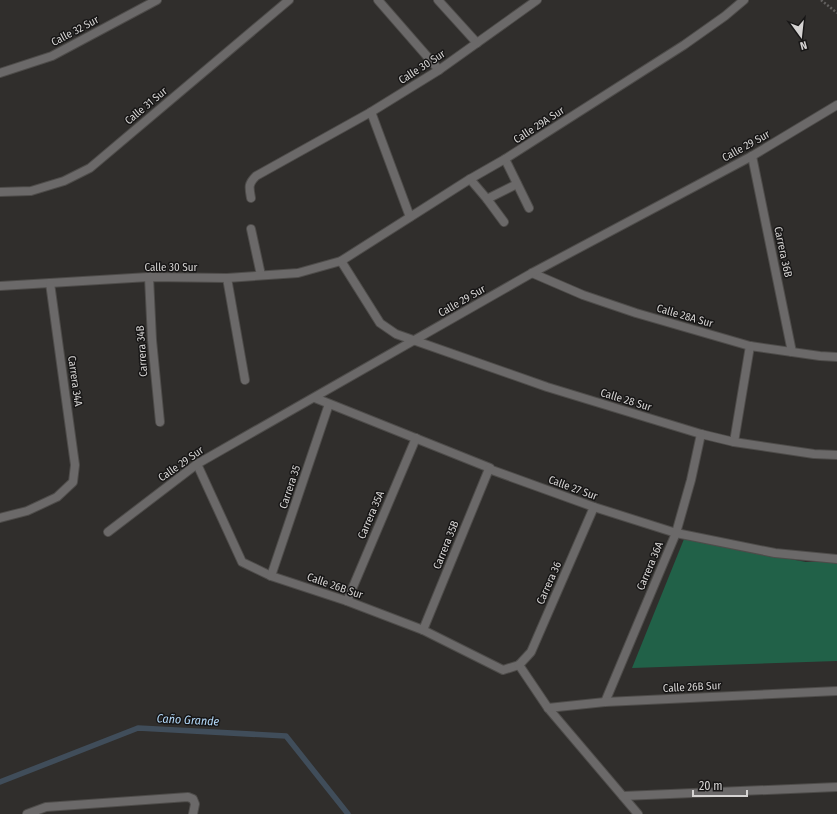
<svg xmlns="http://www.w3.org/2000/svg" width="837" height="814" font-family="'Fira Sans Condensed',sans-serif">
<rect width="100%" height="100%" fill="#302e2c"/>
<!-- green -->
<path fill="#216148" d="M684,539l122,23h31v99l-205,7z"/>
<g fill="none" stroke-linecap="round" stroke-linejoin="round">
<!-- stream -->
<path stroke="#404d5a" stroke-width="5.5" d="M0,782l138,-54 148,8 62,78"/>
<defs>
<path id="pedestrian" d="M734,442l16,-96"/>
<g id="minor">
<path d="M378,0l61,70"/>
<path d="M438,0l39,43"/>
<path d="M0,73l52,-17 105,-56"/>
<path d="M371,112l39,105"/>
<path d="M752,156l40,196"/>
<path d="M505,159l24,49"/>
<path d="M470,179l17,20 17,23"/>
<path d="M0,192l31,-1 33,-10 26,-13 199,-168"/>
<path d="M251,198c-2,-11 -3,-14 5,-22l115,-64 68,-42 98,-70"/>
<path d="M487,199l30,-15"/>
<path d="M251,229l10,46"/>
<path d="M341,261l39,62 16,11 151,53 154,47 33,8 80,12 23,1"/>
<path d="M532,273l51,22 53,18 114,33 70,10 17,1"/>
<path d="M149,277l3,63 8,82"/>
<path d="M227,278l18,102"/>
<path d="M0,286l149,-9 78,1 71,-5 43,-12 129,-82 35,-20 179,-114 41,-29 19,-16"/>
<path d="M315,398l175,70 -1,1 105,38 82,26 99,20 62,6"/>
<path d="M197,464l45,98 29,14 76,25 76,29 80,40 16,-5"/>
<path d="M0,518l27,-7 30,-14 16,-15 2,-17 -25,-182"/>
<path d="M108,532l89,-68 335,-191 220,-117 85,-51"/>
<path d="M271,576l58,-172"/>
<path d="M347,601l69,-163"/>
<path d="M423,630l66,-161"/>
<path d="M519,665l29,43 90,106"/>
<path d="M519,665l12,-13 63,-145"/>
<path d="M605,702l71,-169 15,-53 10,-46"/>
<path d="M548,708l57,-6 232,-11"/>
<path d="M623,796l214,-9"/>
<path d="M27,814l19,-7 142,-10 5,2 2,5 -2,10"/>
</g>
</defs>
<!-- pedestrian casing -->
<use href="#pedestrian" stroke="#4e4c4a" stroke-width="10"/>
<!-- minor casing -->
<use href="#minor" stroke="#4e4c4a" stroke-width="10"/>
<!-- path -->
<path stroke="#62605f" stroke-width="2.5" stroke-dasharray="2 2" stroke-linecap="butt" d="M821,0l16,13"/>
<!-- pedestrian -->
<use href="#pedestrian" stroke="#6b6969" stroke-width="8"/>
<!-- minor -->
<use href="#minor" stroke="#6b6969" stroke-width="8"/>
</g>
<g text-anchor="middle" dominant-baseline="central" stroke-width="3" stroke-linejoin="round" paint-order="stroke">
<!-- street labels -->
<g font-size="11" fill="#d5d3d2" stroke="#171616">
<text transform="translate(75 31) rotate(-28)">Calle 32 Sur</text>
<text transform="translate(422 67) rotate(-33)">Calle 30 Sur</text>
<text transform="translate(146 106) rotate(-40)">Calle 31 Sur</text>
<text transform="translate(539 125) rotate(-33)">Calle 29A Sur</text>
<text transform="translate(746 146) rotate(-29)">Calle 29 Sur</text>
<text transform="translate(783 252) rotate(78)">Carrera 36B</text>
<text x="171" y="267">Calle 30 Sur</text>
<text transform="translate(462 301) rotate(-30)">Calle 29 Sur</text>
<text transform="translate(685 316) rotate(16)">Calle 28A Sur</text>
<text transform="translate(142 351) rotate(-94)">Carrera 34B</text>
<text transform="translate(75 381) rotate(82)">Carrera 34A</text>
<text transform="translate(626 400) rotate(17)">Calle 28 Sur</text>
<text transform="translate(181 464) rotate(-35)">Calle 29 Sur</text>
<text transform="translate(290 487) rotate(-72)">Carrera 35</text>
<text transform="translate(573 488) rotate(20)">Calle 27 Sur</text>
<text transform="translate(371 515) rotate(-67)">Carrera 35A</text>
<text transform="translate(446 545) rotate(-68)">Carrera 35B</text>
<text transform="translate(650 566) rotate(-67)">Carrera 36A</text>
<text transform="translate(549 583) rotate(-66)">Carrera 36</text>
<text transform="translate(335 586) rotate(19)">Calle 26B Sur</text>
<text transform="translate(692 687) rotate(-3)">Calle 26B Sur</text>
</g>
<!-- water labels -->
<g font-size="12" font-style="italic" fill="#b2d7f7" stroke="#171616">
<text transform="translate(188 720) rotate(3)">Caño Grande</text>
</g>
</g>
<!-- north arrow -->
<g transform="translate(801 36) rotate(165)" stroke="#171616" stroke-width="3" paint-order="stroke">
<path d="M0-3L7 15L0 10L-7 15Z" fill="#d5d3d2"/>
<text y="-6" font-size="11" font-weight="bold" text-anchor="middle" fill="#d5d3d2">N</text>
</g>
<!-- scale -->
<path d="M693 790v6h54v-6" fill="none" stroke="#d5d3d2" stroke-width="2"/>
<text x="699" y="790" font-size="12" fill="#d5d3d2" stroke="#171616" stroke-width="3" paint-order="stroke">20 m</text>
</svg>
